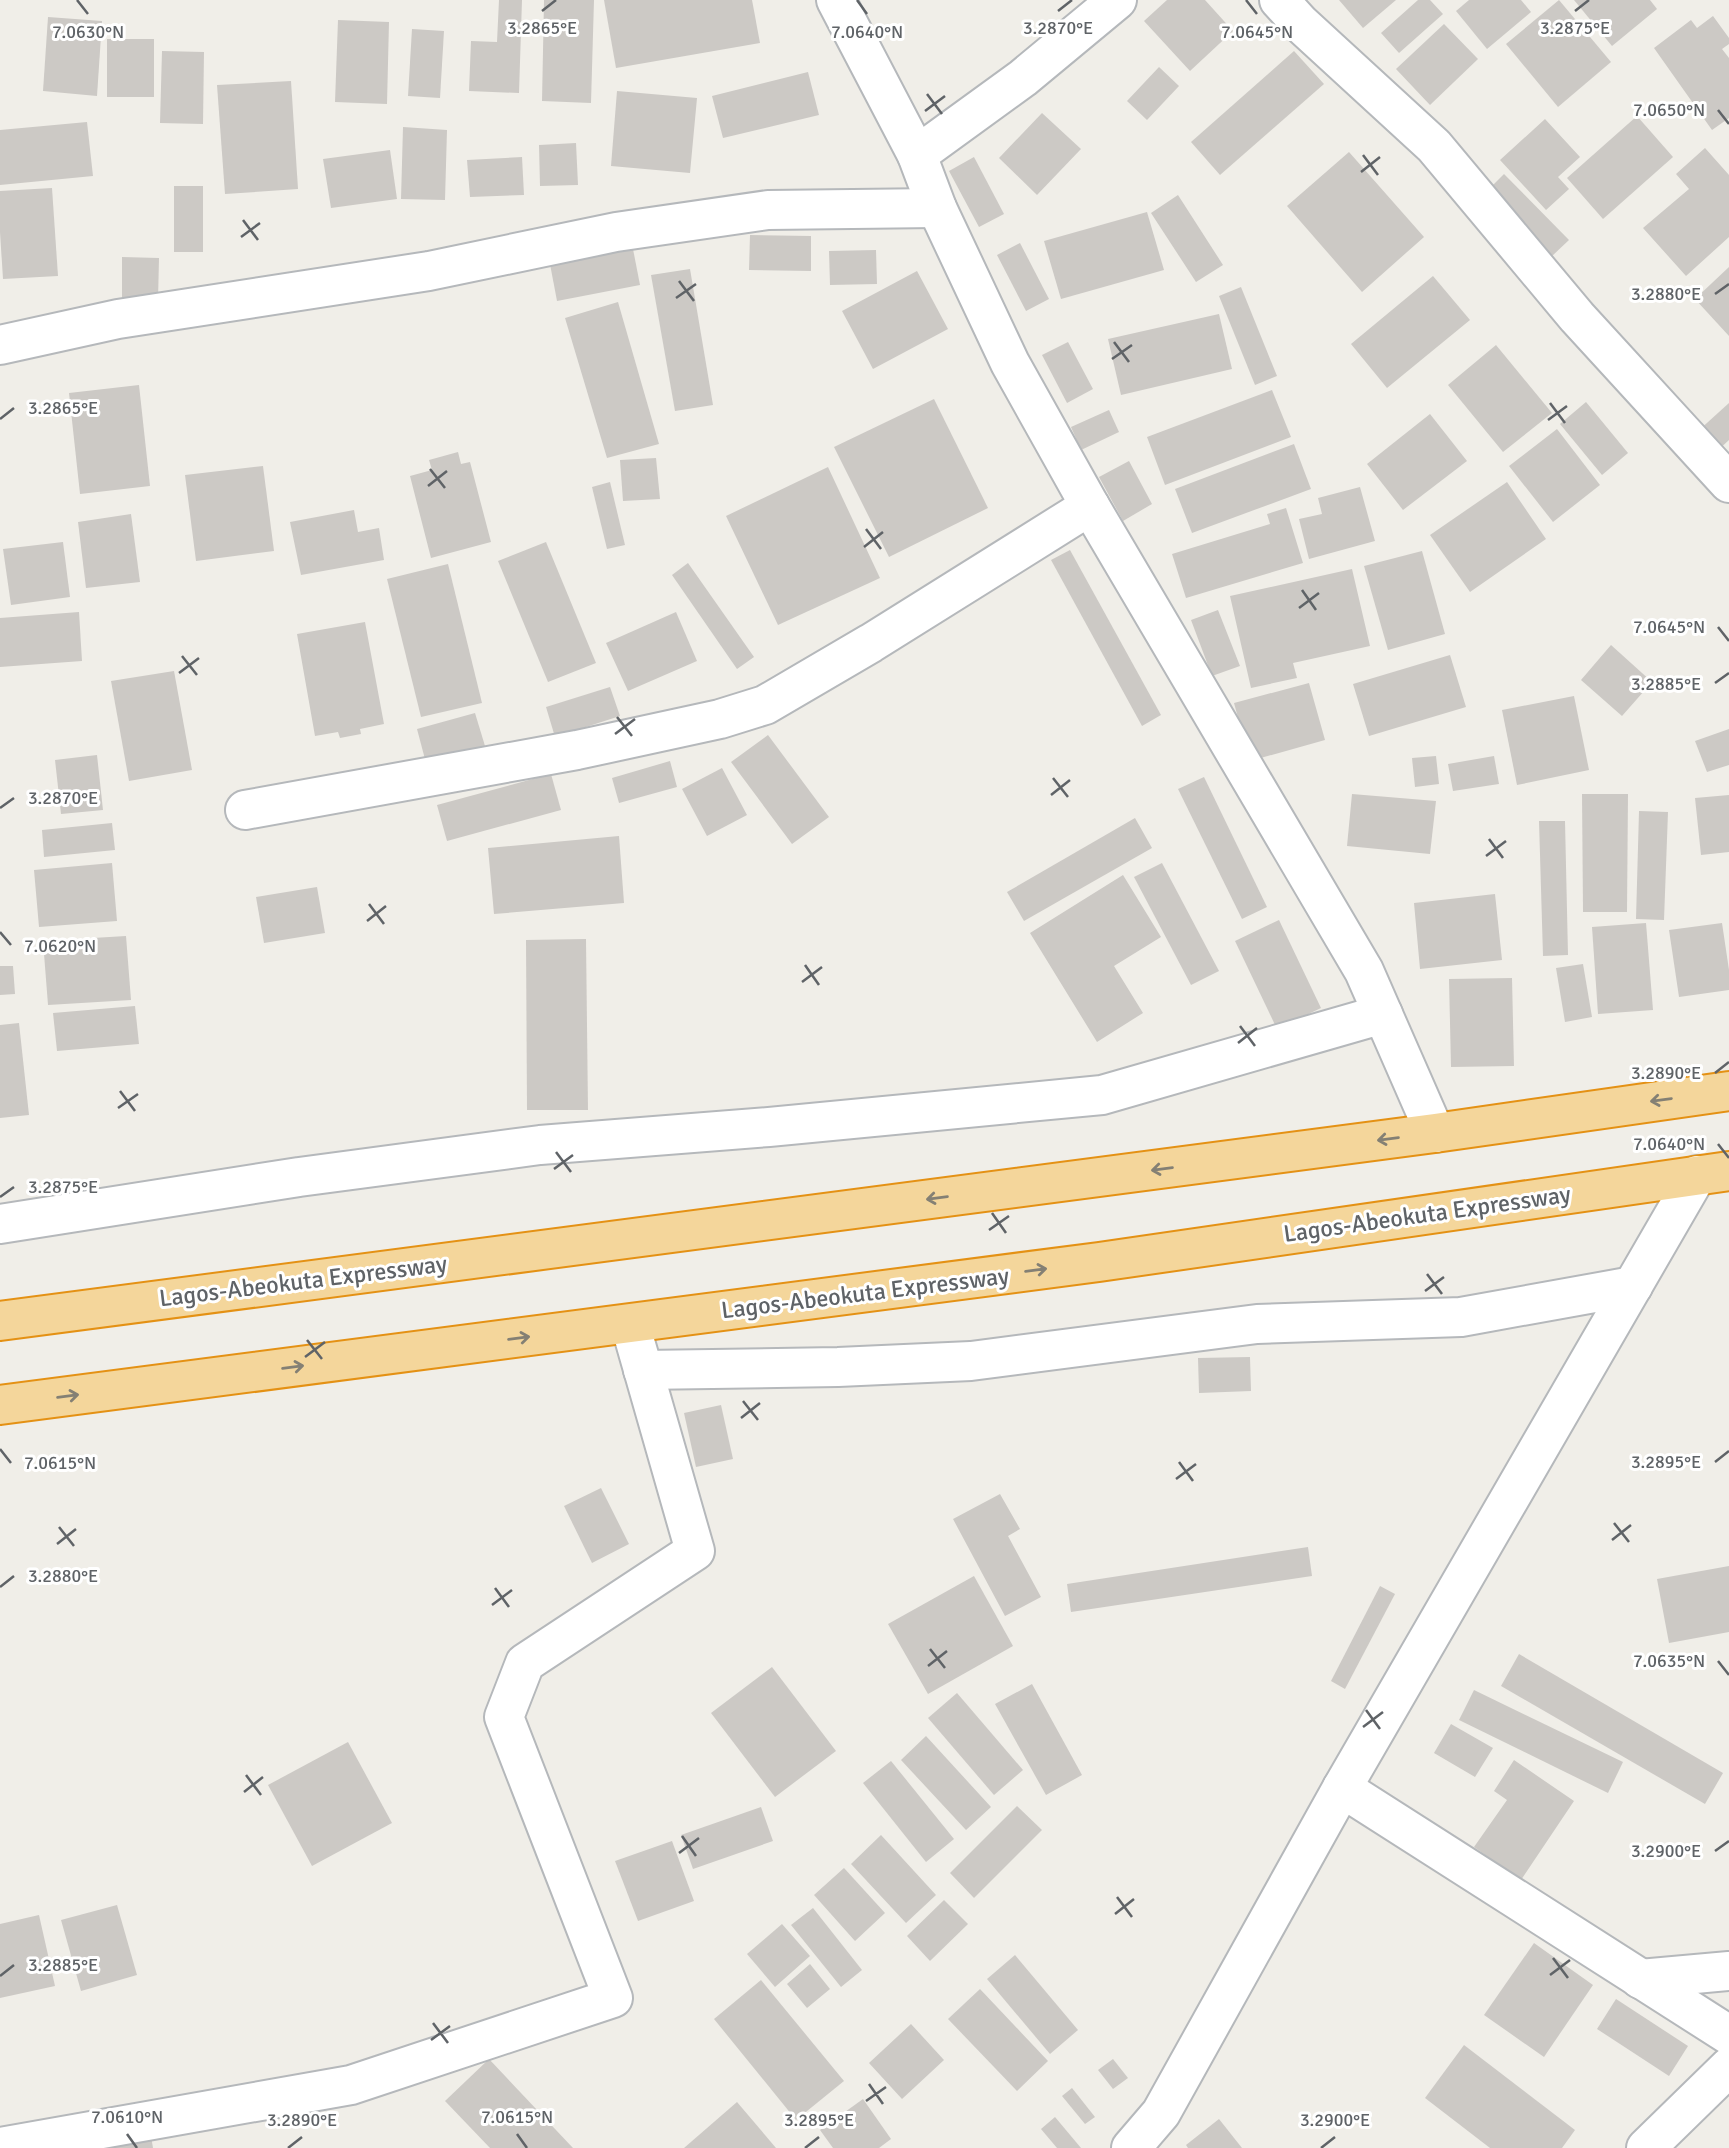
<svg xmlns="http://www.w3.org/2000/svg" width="1729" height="2148" font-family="Signika,sans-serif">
<rect width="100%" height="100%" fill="#f0eee8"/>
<!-- building -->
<g fill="#ccc9c5">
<path d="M499,0h23l-3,93 -50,-2 2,-50 26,1z"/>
<path d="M544,0h50l-3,103 -49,-2z"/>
<path d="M604,0h148l8,43 -144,25z"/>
<path d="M1167,0h38l28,31 -43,40 -46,-50z"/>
<path d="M1339,0h57l-33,28z"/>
<path d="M1418,0h12l13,14 -44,39 -18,-20z"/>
<path d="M1469,0h52l10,12 -44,37 -31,-38z"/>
<path d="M1559,0l52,62 -53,45 -52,-63z"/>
<path d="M1574,0h76l7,9 -45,37z"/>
<path d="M1713,16l16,22v6l-7,5 7,9v60l-17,12 -58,-82 37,-28 6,8z"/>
<path d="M48,17l54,4 -5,75 -54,-5z"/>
<path d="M338,20l51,2 -2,82 -52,-2z"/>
<path d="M1444,24l34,35 -48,46 -34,-36z"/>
<path d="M412,29l32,2 -4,67 -32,-2z"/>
<rect x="107" y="39" width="47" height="58"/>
<path d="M162,51l42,1 -1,72 -43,-1z"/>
<path d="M1294,51l30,33 -104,91 -29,-33z"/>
<path d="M1159,67l20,19 -32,34 -20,-19z"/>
<path d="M808,72l11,43 -96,23 -11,-42z"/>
<path d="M291,81l7,108 -73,5 -8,-109z"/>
<path d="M617,91l80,7 -7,75 -79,-7z"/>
<path d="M1042,113l39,36 -44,46 -38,-37z"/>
<path d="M1637,116l36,41 -70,62 -36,-41z"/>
<path d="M1545,119l35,38 -22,20 11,12 -23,21 -46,-50z"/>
<path d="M87,122l6,54 -93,9v-55z"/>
<path d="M403,127l44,3 -2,70 -44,-1z"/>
<path d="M576,143l2,42 -38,1 -1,-41z"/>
<path d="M1705,148l24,27v62l-43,39 -43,-48 46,-39 -13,-15z"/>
<path d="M390,150l7,49 -66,9 -8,-49z"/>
<path d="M1349,152l75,85 -62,55 -75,-86z"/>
<path d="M522,157l2,38 -54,2 -3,-37z"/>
<path d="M974,157l30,57 -25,13 -30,-56z"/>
<path d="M1504,174l65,66 -18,17 -65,-65z"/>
<rect x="174" y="186" width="29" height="66"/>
<path d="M52,188l6,88 -55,3 -3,-47v-41z"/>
<path d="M1178,195l45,70 -27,17 -45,-69z"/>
<path d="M1147,212l17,58 -103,29 -17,-58z"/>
<path d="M750,235l61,1v35l-62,-1z"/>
<path d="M1020,243l29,56 -23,12 -29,-56z"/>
<path d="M633,249l7,36 -83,16 -7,-37z"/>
<path d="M876,250l1,34 -47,1 -1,-34z"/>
<path d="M122,257l37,1 -1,43h-36z"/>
<path d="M1729,267v69l-34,-37z"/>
<path d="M690,269l23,136 -38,6 -24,-136z"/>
<path d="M917,271l31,58 -75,40 -31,-58z"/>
<path d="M1433,276l37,44 -83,68 -36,-44z"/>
<path d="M1241,287l36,89 -22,9 -36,-89z"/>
<path d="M618,302l41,142 -52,14 -42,-140z"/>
<path d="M1219,314l13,55 -111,26 -13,-56z"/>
<path d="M1068,342l25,47 -26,14 -25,-48z"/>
<path d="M1496,345l56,68 -49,39 -55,-67z"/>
<path d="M139,385l11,101 -70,8 -11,-101z"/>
<path d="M1272,390l19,47 -126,48 -18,-48z"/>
<path d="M934,399l54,109 -99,49 -55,-110z"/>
<path d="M1586,402l42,51 -26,22 -42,-51z"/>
<path d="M1729,403v37l-13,12 -19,-20z"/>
<path d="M1109,410l10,22 -38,18 -10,-23z"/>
<path d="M1430,414l37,47 -64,49 -36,-46z"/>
<path d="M1557,429l43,56 -47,37 -44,-56z"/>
<path d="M1294,444l17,45 -119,44 -17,-44z"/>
<path d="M458,452l3,12 9,-2 21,80 -60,16 -21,-82 22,-6 -3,-10z"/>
<path d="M656,458l4,41 -37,2 -3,-41z"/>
<path d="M1129,461l23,43 -29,17 -24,-44z"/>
<path d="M263,466l11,85 -78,10 -11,-86z"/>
<path d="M828,467l52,111 -102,47 -52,-109z"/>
<path d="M610,482l15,63 -18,4 -15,-62z"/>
<path d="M1507,482l39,57 -76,53 -40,-57z"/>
<path d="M1360,487l15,54 -66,18 -10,-40 23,-5 -4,-16z"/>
<path d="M1286,508l17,55 -117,35 -14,-44 98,-30 -3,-10z"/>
<path d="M354,510l4,22 21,-4 5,32 -83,15 -11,-53z"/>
<path d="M131,514l9,68 -54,6 -8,-66z"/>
<path d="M63,542l7,55 -59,8 -8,-56z"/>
<path d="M546,542l50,121 -48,19 -50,-121z"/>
<path d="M1070,550l91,165 -19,11 -91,-166z"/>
<path d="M1422,551l23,83 -57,16 -24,-84z"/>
<path d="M688,563l66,94 -17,12 -65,-94z"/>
<path d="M448,564l34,139 -61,14 -34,-138z"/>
<path d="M1352,569l18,77 -77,17 4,15 -46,10 -21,-92z"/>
<path d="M1218,610l22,56 -28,10 -21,-56z"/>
<path d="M79,612l3,49 -82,6v-49z"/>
<path d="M676,612l21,49 -69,30 -22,-48z"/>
<path d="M365,622l19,102 -24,5 1,5 -21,4 -2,-6 -23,4 -18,-102z"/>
<path d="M1611,645l41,37 -30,34 -41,-36z"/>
<path d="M1450,655l16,52 -97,29 -16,-52z"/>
<path d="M174,671l18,99 -63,11 -18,-100z"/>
<path d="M1309,683l16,57 -75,21 -16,-58z"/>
<path d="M610,687l10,29 -65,21 -9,-30z"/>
<path d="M1574,696l15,74 -72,15 -15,-75z"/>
<path d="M475,713l10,33 -59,17 -9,-34z"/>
<path d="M1729,729v36l-22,7 -12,-31z"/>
<path d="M768,735l61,82 -37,27 -61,-82z"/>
<path d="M97,755l6,55 -42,4 -6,-54z"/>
<path d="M1436,756l3,28 -24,3 -3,-29z"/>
<path d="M1494,756l5,28 -46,7 -5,-27z"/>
<path d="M670,761l7,26 -58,16 -7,-25z"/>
<path d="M722,768l25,47 -40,21 -25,-47z"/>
<path d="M551,774l10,36 -114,31 -10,-36z"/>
<path d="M1204,777l63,130 -25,12 -64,-130z"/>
<path d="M1352,794l84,7 -6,53 -83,-8z"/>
<path d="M1582,794h46l-1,118h-44z"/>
<path d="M1729,795v57l-28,3 -6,-57z"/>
<path d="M1639,811l29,1 -4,108 -28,-1z"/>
<path d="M1135,818l17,30 -128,73 -17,-29z"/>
<path d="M1539,821h26l3,134 -25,1z"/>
<path d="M112,823l3,27 -71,7 -2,-27z"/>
<path d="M619,836l5,67 -130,11 -6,-66z"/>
<path d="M112,863l5,58 -78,6 -5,-57z"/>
<path d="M1162,863l57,108 -28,14 -57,-108z"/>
<path d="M1123,875l38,62 -47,29 29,47 -46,29 -67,-109z"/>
<path d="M317,887l8,46 -61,10 -8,-46z"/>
<path d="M1495,894l7,66 -82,9 -6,-66z"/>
<path d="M1279,920l42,88 -44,21 -42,-88z"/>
<path d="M1646,923l7,87 -55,4 -6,-87z"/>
<path d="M1722,923l7,47v20l-50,7 -10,-67z"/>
<path d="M126,936l5,64 -83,5 -5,-64z"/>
<path d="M586,939l2,171h-61l-1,-170z"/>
<path d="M1583,964l9,53 -27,5 -9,-54z"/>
<path d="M0,966h13l2,28 -15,1z"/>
<path d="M1512,978l2,88 -63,1 -2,-88z"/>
<path d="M135,1006l4,38 -82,7 -4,-38z"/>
<path d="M19,1023l10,92 -29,3v-93z"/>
<path d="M1250,1357l1,34 -52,2 -1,-35z"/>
<path d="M721,1405l12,54 -37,8 -12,-54z"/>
<path d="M601,1488l28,56 -37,19 -28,-57z"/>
<path d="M1000,1494l20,35 -12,7 33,61 -36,19 -52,-97z"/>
<path d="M1308,1547l4,29 -241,36 -4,-28z"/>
<path d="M1729,1566v66l-60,11 -12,-64z"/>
<path d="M974,1576l39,70 -85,48 -40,-70z"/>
<path d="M1380,1586l15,8 -50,95 -14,-8z"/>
<path d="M1519,1654l204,119 -18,31 -204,-118z"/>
<path d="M772,1667l64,84 -61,46 -64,-84z"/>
<path d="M1032,1684l50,91 -36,20 -51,-91z"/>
<path d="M1474,1690l149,72 -15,31 -149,-73z"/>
<path d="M957,1693l66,77 -29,25 -66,-77z"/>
<path d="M1451,1724l42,24 -18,29 -41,-24z"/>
<path d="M926,1736l65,71 -25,23 -65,-70z"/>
<path d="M348,1742l44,81 -80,43 -44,-81z"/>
<path d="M1514,1760l60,41 -53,79 -47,-33 33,-47 -13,-9z"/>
<path d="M891,1761l63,78 -28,23 -63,-79z"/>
<path d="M1017,1806l25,24 -68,68 -24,-25z"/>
<path d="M761,1807l12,34 -80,28 -12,-34z"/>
<path d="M881,1835l55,60 -30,28 -55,-59z"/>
<path d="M672,1841l22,60 -56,20 -23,-60z"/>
<path d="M844,1868l41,45 -30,28 -41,-46z"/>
<path d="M944,1900l24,24 -38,37 -23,-25z"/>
<path d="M117,1905l20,70 -56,16 -20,-71z"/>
<path d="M813,1908l49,62 -21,17 -50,-62z"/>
<path d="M39,1915l16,71 -55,12v-74z"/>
<path d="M782,1924l28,32 -35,31 -28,-33z"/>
<path d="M1534,1943l59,42 -49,72 -60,-42z"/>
<path d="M1015,1955l63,75 -28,24 -63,-75z"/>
<path d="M810,1964l20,25 -23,19 -20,-24z"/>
<path d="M761,1980l83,101 -48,39 -82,-101z"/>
<path d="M980,1989l68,72 -31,30 -69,-72z"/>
<path d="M1616,1999l72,47 -19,30 -72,-47z"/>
<path d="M911,2024l33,36 -42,39 -33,-36z"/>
<path d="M1464,2045l111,85 -13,18h-72l-65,-50z"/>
<path d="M489,2059l84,89h-83l-45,-47z"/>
<path d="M1113,2059l15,19 -15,11 -15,-19z"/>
<path d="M1072,2088l23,29 -10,7 -23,-28z"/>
<path d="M863,2099l28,40 -12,9h-46l-13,-18z"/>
<path d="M737,2102l39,46h-92z"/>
<path d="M1055,2117l26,31h-24l-16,-19z"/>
<path d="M1219,2119l23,29h-54l-2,-3z"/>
<path d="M151,2136l2,12h-54z"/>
</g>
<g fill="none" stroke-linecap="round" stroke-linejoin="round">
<defs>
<g id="minor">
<path d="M836,0l81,155 20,53 73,155 80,143 274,465 71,162"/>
<path d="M1279,0l21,23 134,123 143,171 152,166"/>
<path d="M917,155l106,-77 94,-78"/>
<path d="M0,345l118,-26 311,-48 187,-39 152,-22 169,-2"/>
<path d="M245,810l332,-60 143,-31 45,-14 106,-62 219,-137"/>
<path d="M0,1224l299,-47 241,-32 229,-18 333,-32 281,-81"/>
<path d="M643,1370l195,-3 133,-6 286,-37 204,-7 172,-31"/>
<path d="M1342,1788l387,247"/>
<path d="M1640,1979l89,-8"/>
<path d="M0,2147l351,-62 262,-87 -109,-281 21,-54 170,-112 -65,-227"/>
<path d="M1131,2148l30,-35 181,-325 355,-613"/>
<path d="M1646,2148l83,-81"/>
</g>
<g id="highway">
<path d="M0,1321l1435,-188 294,-42"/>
<path d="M0,1405l1099,-143 630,-91"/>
</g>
</defs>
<!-- minor casing -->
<use href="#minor" stroke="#b5b8bb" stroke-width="42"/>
<!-- highway casing -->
<use href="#highway" stroke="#e49114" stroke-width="42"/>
<!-- minor -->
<use href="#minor" stroke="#fff" stroke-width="38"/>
<!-- highway -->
<use href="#highway" stroke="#f4d69b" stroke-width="38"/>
</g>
<!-- one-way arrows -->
<defs><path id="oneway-shaft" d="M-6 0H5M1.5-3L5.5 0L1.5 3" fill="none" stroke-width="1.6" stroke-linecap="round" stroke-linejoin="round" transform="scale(1.75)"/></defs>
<g stroke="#848074">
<use href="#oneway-shaft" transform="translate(1661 1100) rotate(172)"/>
<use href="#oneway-shaft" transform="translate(1388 1139) rotate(173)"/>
<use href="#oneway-shaft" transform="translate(1162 1169) rotate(173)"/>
<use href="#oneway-shaft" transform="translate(937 1198) rotate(173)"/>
<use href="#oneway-shaft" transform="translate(1036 1270) rotate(-7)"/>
<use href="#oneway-shaft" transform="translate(519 1338) rotate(-7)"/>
<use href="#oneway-shaft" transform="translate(293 1367) rotate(-7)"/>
<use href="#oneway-shaft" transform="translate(68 1396) rotate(-7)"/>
</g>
<!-- ticks -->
<path fill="none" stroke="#5f6367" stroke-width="2.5" d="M77,0l11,14M857,0l10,14M1246,0l11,14M542,11l14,-11M1058,11l14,-11M1575,11l14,-11M927,94l15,20M1718,110l11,14M925,111l20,-15M1363,155l15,20M1361,172l19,-15M243,220l15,20M241,237l19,-14M679,281l15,20M1715,294l14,-10M676,298l20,-14M1114,342l15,20M1112,359l20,-14M1550,403l15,20M0,419l14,-11M1548,420l19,-14M430,469l15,19M428,486l19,-15M866,529l15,20M864,547l19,-15M1302,590l14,20M1299,608l20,-15M1718,627l11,14M182,656l15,19M179,673l20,-15M1715,683l14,-10M617,717l15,19M615,734l20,-15M1053,778l15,19M1051,795l19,-15M0,808l14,-10M1489,839l14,19M1486,856l20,-15M369,904l15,20M367,921l19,-15M0,932l11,13M805,965l14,20M802,982l20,-15M1240,1026l15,20M1238,1043l19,-15M1715,1073l14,-11M120,1091l15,20M118,1108l20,-14M1718,1144l11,14M556,1152l15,20M554,1169l19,-14M0,1197l14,-10M992,1213l14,20M989,1230l20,-14M1427,1274l15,20M1425,1291l19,-14M307,1340l15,19M305,1357l20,-15M743,1401l15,19M741,1418l19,-15M0,1449l11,14M1179,1462l14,19M1715,1462l14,-11M1176,1479l20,-15M1614,1523l15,19M59,1527l15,19M1612,1540l19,-15M57,1544l19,-15M0,1587l14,-11M495,1588l14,19M492,1605l20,-15M930,1649l15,19M1718,1661l11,14M928,1666l19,-15M1366,1710l14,19M1363,1727l20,-15M246,1775l15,20M244,1792l19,-15M682,1836l14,20M1715,1851l14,-10M679,1853l20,-15M1117,1897l15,20M1115,1914l19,-15M1553,1958l15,20M1550,1975l20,-15M0,1976l14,-11M433,2023l15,20M431,2040l19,-14M869,2084l14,20M866,2101l20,-14M127,2134l10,14M517,2134l10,14M288,2148l14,-11M805,2148l14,-11M1321,2148l14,-11"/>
<g text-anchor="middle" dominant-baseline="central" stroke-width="6" stroke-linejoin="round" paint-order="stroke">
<!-- street labels -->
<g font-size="24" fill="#5f6367" stroke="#fff">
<text transform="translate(1427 1214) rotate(-8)">Lagos-Abeokuta Expressway</text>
<text transform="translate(303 1281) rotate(-7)">Lagos-Abeokuta Expressway</text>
<text transform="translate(865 1293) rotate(-7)">Lagos-Abeokuta Expressway</text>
</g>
</g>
<g font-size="18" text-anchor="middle" fill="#5f6367" stroke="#fff" stroke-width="6" stroke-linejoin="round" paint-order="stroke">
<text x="542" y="34">3.2865°E</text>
<text x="1058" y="34">3.2870°E</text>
<text x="1575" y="34">3.2875°E</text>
<text x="88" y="38">7.0630°N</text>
<text x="867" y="38">7.0640°N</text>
<text x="1257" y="38">7.0645°N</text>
<text x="1669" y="116">7.0650°N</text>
<text x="1666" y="300">3.2880°E</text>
<text x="63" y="414">3.2865°E</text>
<text x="1669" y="633">7.0645°N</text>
<text x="1666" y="690">3.2885°E</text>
<text x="63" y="804">3.2870°E</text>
<text x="60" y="952">7.0620°N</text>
<text x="1666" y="1079">3.2890°E</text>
<text x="1669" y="1150">7.0640°N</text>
<text x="63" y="1193">3.2875°E</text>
<text x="1666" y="1468">3.2895°E</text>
<text x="60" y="1469">7.0615°N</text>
<text x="63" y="1582">3.2880°E</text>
<text x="1669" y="1667">7.0635°N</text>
<text x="1666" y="1857">3.2900°E</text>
<text x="63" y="1971">3.2885°E</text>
<text x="127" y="2123">7.0610°N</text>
<text x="517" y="2123">7.0615°N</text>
<text x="302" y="2126">3.2890°E</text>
<text x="819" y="2126">3.2895°E</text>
<text x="1335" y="2126">3.2900°E</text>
</g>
</svg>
